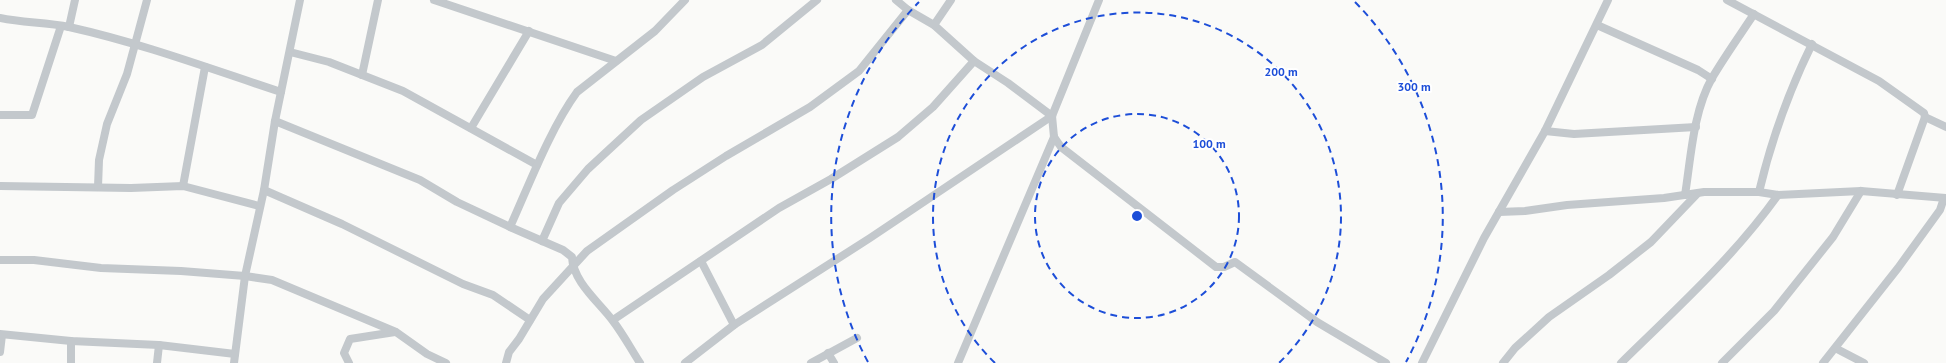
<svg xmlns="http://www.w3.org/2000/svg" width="1946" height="363" font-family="'PT Sans',sans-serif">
<rect width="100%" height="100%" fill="#fafaf8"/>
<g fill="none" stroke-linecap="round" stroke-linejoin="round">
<!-- street -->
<g stroke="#c3c8cc" stroke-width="8">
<path d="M434,0l182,61"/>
<path d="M896,0l12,10 26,15 40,36 34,22 44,33"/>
<path d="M1099,0l-47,116 2,21 7,10 155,120h8l11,-5 82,60 69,41"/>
<path d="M1727,0l152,81 45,32 1,4 -28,78"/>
<path d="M0,18c23,5 46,4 69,9 72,16 142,42 212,65"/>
<path d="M934,25l17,-25"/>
<path d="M1597,25l101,45 14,9"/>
<path d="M69,27l6,-27"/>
<path d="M290,52l39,10 74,29 134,74"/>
<path d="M362,75l16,-75"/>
<path d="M0,115h32l29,-89"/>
<path d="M1925,117l21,10"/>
<path d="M275,121l145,59 37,22 53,25"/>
<path d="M471,128l58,-97"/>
<path d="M1545,131l29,3 122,-7"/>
<path d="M0,186l131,2 52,-2 76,20"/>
<path d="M183,186l22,-119"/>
<path d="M98,187l1,-27 8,-36 20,-50 20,-74"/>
<path d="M264,190l78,34 121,60 30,11 37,25"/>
<path d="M1759,192c12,-51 30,-101 53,-148"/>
<path d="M1685,195c6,-38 8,-83 27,-117 13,-22 28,-43 42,-64"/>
<path d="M1499,212l26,-1 42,-6 97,-7 40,-6h55l19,3 83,-4 85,7"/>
<path d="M542,241l17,-38 29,-34 53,-49 62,-43 59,-32 55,-45"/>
<path d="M0,260h34l67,8 80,3 64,5 27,4 124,52 31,22 19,9"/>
<path d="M701,261l33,64"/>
<path d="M613,320l166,-112 52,-29 67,-42 35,-30 41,-46"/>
<path d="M0,334l71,7 88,4 76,9"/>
<path d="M1837,349l27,14"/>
<path d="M0,352l2,-17"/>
<path d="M828,353l6,10"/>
<path d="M71,363v-22"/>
<path d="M157,363l2,-18"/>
<path d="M234,363l11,-87 19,-86 11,-69 25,-121"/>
<path d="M349,363l-5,-10 6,-14 45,-7"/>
<path d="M506,363l3,-11 10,-13 24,-40 44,-48 86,-61 53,-34 84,-49 49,-36 49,-61"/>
<path d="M640,363c-9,-14 -17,-29 -27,-42 -14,-19 -40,-39 -41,-64l-9,-7 -53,-23c19,-42 40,-98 67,-135l78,-61 30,-31"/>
<path d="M685,363l49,-38 136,-87 182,-122"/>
<path d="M811,363l46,-25"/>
<path d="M958,363l96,-226"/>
<path d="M1422,363l62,-125 61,-107 63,-131"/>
<path d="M1503,363l12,-15 34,-31 60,-42 42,-33 46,-48"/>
<path d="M1621,363c55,-54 112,-105 157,-168"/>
<path d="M1722,363l52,-52 59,-74 28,-46"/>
<path d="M1823,363l75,-95 42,-58 4,-12"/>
</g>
</g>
<!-- distance rings -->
<g fill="none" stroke="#1d4ed8" stroke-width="2" stroke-dasharray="7 5">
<circle cx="1137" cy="216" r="102"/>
<path d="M995 363A204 204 0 1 1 1279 363"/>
<path d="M868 362A306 306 0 0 1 919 2M1355 2A306 306 0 0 1 1406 362"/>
</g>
<circle cx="1137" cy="216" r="6" fill="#1d4ed8" stroke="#fff" stroke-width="2"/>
<g font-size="12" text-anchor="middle" font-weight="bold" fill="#1d4ed8" stroke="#fff" stroke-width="4" stroke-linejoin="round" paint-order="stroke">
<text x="1281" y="76">200 m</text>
<text x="1414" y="91">300 m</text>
<text x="1209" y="148">100 m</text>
</g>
</svg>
